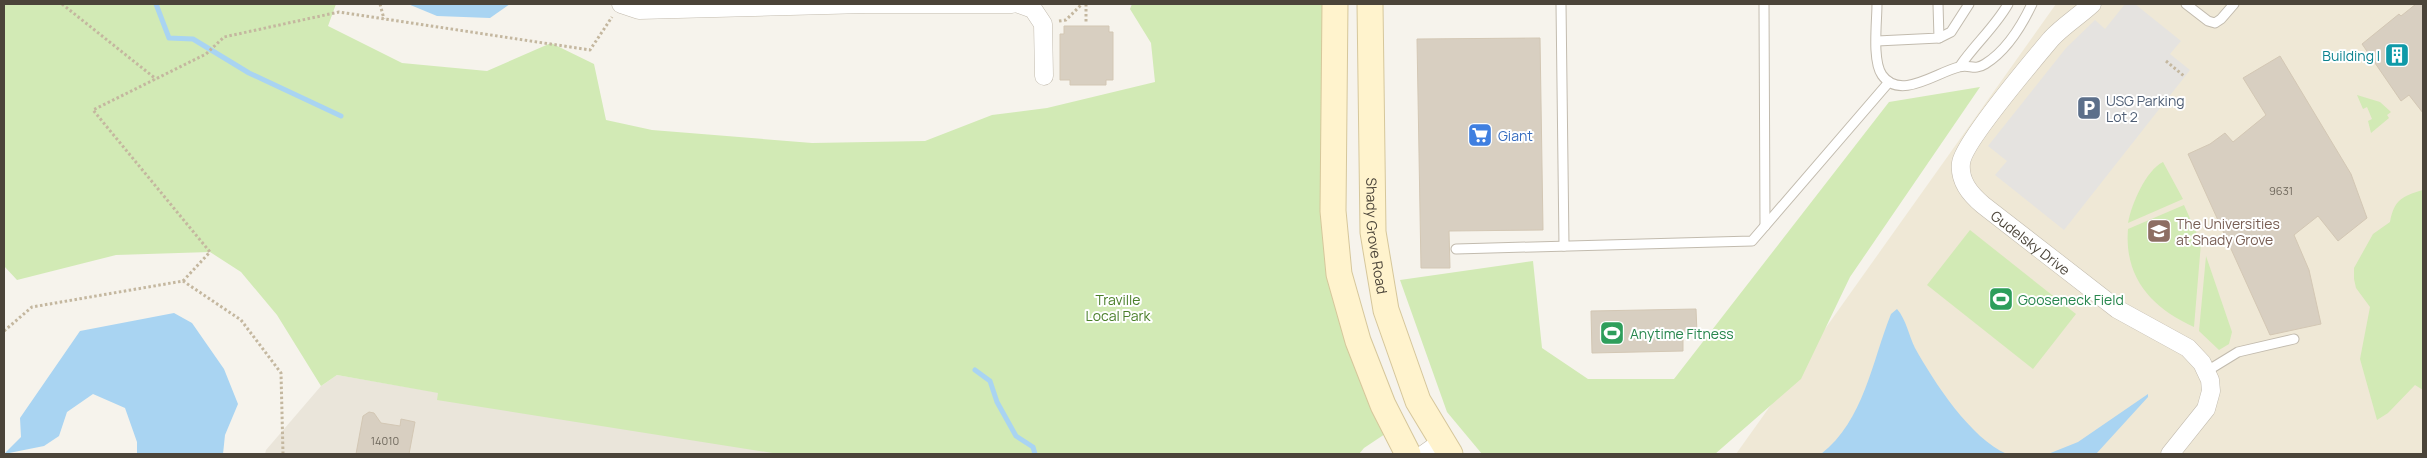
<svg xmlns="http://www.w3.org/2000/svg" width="2427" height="458" font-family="Manrope,sans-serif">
<rect width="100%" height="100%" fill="#f6f3ec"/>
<!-- residential -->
<path fill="#eae5da" d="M337,375l457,79h-529l1,-4 55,-64z"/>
<!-- education -->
<path fill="#efe8d6" d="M2056,4h367v450h-687z"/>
<!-- green -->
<g fill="#d2eab5">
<path d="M4,4h332l-8,22 74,37 85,8 64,-28 43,21 12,56 46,10 160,13 113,-2 67,-26 55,-7 108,-26 -4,-39 -21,-34 2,-5h203l-2,207 61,217 -30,20 -5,6h-580l-342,-54 1,-7 -101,-18 -16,11 -44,-71 -36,-43 -31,-20 -94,3 -99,25 -13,-14z"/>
<path d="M1980,87l-130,190 -49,102 -86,75h-233l-35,-42 -47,-132 133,-19 9,87 46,31h86l215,-277z"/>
<path d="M2357,95l23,7 11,10 -4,3 2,3 -18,15 -3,-12 4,-2 -5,-12 -4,2z"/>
<path d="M2163,162l20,37 -55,24c3,-18 18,-53 35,-61z"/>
<path d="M2423,190v200l-8,-5 -27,28 -11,7 -17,-61 10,-52 -14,-19 -2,-9v-11l19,-34 17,-12c4,-22 12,-26 33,-32z"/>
<path d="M2184,205l17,38 -7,84c-42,-19 -70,-49 -66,-98z"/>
<path d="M1970,230l106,84 -43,55 -106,-84z"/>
<path d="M2206,256l26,76 -3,12 -10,6 -20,-19z"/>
</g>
<!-- parking -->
<path fill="#e5e3e0" d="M2125,4h10l46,37 -11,13 20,16 -126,160 -69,-55 12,-14 -19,-15 78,-98 29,-28 10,9z"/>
<!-- water -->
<g fill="#a9d4f2">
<path d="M408,4h102l-20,14 -53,-2z"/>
<path d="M1897,309c9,10 12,27 18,39 19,34 56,91 92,106h-186c43,-33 51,-93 70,-140z"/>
<path d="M174,313l18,10 32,46 14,35 -13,31 -2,19h-86v-12l-12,-34 -32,-14 -26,18 -8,24 -15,10 -40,8 17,-17 -1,-19 60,-87z"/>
<path d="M2148,394v3l-52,57h-48l30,-12z"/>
</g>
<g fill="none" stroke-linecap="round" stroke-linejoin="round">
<!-- stream -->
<g stroke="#a9d4f2" stroke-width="5">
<path d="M156,4l13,34 24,1 56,34 92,43"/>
<path d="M975,370l15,11 7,21 19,34 17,11 2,7"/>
</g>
</g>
<!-- building -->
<g fill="#d8cfc1" stroke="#d3c7b4">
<path d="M2416,4h7v109l-14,-18 -8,6 -39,-57 37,-30 2,2z"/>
<path d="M1064,26h45v6h4v48h-7v5h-36v-5h-10v-46h4z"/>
<path d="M1540,38l3,192 -94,1 1,37h-29l-4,-229z"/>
<path d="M2280,56l71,118 16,44 -29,23 -20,-25 -24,19 15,35 12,54 -51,11 -82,-181 22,-10 15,-11 8,9 33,-27 -23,-37z"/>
<path d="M1696,309l1,24h-14v18l-91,2 -1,-42z"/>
<path d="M369,412l5,1 7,10 19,3 1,-7 14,3 -6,32h-53l7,-38z"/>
</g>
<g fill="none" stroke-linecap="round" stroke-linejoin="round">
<defs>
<g id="lane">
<path d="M1561,4l3,242"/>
<path d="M1764,4l1,222"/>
<path d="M1877,4c0,18 -5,57 5,71 18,26 55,-3 77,-8 11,-3 15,4 26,-3 21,-13 37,-39 47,-60"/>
<path d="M2186,4l22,17 7,2 6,-4 13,-15"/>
<path d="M1939,38l12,-6 18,-28"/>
<path d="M1877,41l62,-3 -1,-34"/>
<path d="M1960,66c15,-22 35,-39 48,-62"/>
<path d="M1456,249l296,-8 137,-159"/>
<path d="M2207,371l31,-19 56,-13"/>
</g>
<g id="street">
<path d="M621,4l18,6 226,-6h147"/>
<path d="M1019,4l14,5 10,15 1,52"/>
<path id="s1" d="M2092,4c-13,12 -29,22 -41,35 -16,19 -88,104 -90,124 -2,18 9,31 22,42l134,104 71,39 14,15 8,17 1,11 -5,18 -36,45"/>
<path d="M1424,454l17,-12"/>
</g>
<g id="secondary">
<path d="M1335,4l-2,207 6,63 19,67 25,64 25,49"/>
<path id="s2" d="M1370,4l3,228 13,78 32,91 32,53"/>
</g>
</defs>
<!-- lane casing -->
<use href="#lane" stroke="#c2bbae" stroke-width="11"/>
<!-- street casing -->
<use href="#street" stroke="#c2bbae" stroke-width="19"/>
<!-- secondary casing -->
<use href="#secondary" stroke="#d6c79b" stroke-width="27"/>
<!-- path -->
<g stroke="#c4b79f" stroke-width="3" stroke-dasharray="2.5 2.5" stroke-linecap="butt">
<path d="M62,4l94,75"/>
<path d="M380,4l4,15"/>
<path d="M1086,4v19"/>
<path d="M1059,21l7,-1 16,-16"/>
<path d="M2166,61l18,15"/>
<path d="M183,281l27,-29 -117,-142 113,-56 18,-17 115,-25 251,38 22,-33"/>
<path d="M4,331l28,-24 151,-26 58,39 40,53 2,81"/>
</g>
<!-- lane -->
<use href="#lane" stroke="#fff" stroke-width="9"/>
<!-- street -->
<use href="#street" stroke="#fff" stroke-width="18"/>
<!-- secondary -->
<use href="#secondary" stroke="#fff3cd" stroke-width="25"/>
</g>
<!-- icons -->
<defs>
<symbol id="building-square" viewBox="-11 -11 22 22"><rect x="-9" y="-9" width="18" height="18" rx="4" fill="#0f9aa8" stroke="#fff"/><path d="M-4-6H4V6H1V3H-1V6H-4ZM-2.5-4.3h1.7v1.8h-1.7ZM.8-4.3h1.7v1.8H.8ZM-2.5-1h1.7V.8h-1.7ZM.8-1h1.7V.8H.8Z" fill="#fff"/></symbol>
<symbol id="parking-square" viewBox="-11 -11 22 22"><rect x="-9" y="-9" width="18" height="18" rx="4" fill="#5c6f8a" stroke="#fff"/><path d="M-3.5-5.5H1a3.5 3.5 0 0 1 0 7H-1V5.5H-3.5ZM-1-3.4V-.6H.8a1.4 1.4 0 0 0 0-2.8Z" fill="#fff"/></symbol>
<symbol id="supermarket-square" viewBox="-11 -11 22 22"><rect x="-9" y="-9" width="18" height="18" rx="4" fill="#3f7fe0" stroke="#fff"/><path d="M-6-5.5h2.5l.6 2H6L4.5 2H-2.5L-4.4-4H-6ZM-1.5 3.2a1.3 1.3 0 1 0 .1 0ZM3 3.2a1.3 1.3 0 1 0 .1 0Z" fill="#fff"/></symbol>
<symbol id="university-square" viewBox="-11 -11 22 22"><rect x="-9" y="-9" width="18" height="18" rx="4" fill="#8d6e63" stroke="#fff"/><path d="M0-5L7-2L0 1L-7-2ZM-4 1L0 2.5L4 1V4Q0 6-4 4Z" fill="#fff"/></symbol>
<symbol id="stadium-square" viewBox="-11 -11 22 22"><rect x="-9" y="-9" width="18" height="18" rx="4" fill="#2e9e5b" stroke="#fff"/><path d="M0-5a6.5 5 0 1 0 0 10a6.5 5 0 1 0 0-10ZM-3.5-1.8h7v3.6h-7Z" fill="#fff"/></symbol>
</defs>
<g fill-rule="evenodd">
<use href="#building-square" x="2383" y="41" width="28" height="28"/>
<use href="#parking-square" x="2075" y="94" width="28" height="28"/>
<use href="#supermarket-square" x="1466" y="121" width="28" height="28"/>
<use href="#university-square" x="2145" y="217" width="28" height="28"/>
<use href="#stadium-square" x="1987" y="285" width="28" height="28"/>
<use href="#stadium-square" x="1598" y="319" width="28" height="28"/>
</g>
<g text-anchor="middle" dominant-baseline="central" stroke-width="4" stroke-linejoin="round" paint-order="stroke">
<!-- number labels -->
<g font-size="11" fill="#6e675b">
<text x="2281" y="190">9631</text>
<text x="385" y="440">14010</text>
</g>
<!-- culture labels -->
<g font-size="14" fill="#0d838f" stroke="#fff" text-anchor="end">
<text x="2380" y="55">Building I</text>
</g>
<!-- service labels -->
<g font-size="14" fill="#4e5e75" stroke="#fff" text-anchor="start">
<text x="2106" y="100">USG Parking<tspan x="2106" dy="16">Lot 2</tspan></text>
</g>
<!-- shop labels -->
<g font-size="14" fill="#366cbe" stroke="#fff" text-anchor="start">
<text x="1498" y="135">Giant</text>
</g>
<!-- education labels -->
<g font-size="14" fill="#785e54" stroke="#fff" text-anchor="start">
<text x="2176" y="223">The Universities<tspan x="2176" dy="16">at Shady Grove</tspan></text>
</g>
<!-- street labels -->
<g font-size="14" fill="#4b4439" stroke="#fff">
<text stroke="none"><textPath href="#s2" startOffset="232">Shady Grove Road</textPath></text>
<text stroke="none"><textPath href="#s1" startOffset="318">Gudelsky Drive</textPath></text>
</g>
<!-- park labels -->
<g font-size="14" fill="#4a7f2a" stroke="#fff">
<text x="1118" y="299">Traville<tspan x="1118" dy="16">Local Park</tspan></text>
</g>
<!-- leisure labels -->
<g font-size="14" fill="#27864d" stroke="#fff" text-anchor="start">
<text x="2018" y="299">Gooseneck Field</text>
<text x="1630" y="333">Anytime Fitness</text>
</g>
</g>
<!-- border -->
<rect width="2427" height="458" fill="none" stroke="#4b4439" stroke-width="10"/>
</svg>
